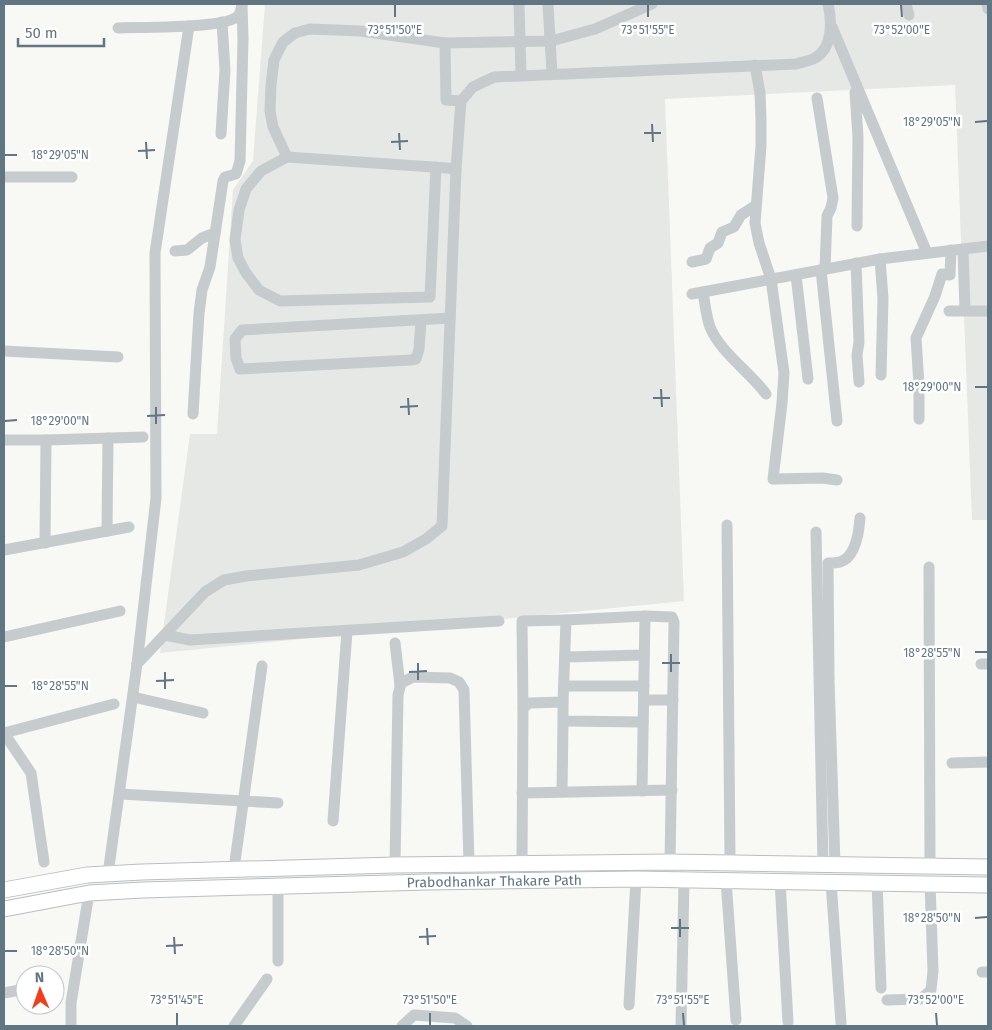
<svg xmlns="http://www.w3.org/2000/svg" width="992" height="1030" font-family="'Fira Sans',sans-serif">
<rect width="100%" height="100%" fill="#f8f8f5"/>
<!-- built -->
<path fill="#e6e8e6" d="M265,4h723v516h-16l-17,-435 -290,14 19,502 -524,52 30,-219h27l16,-244 20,-29z"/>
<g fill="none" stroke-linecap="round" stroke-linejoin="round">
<defs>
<g id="major">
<path d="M4,890l83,-15 55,-3 253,-7 275,-3 318,5"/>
<path id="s1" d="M4,909l85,-16 54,-3 284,-8 209,-3 352,6"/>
</g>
</defs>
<!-- major casing -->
<use href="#major" stroke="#b8bec1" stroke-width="17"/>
<!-- minor -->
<g stroke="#c6cbce" stroke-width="11">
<path d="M519,4l2,70"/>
<path d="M548,4l4,70"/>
<path d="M906,4l3,11"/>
<path d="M987,4l1,5"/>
<path d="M832,27l95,226"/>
<path d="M118,28c20,-1 108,1 120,-12 2,-2 3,-7 4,-11"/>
<path d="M445,43l1,57 15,1"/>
<path d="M755,65l5,28 1,27v26l-6,77 4,20 12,36 13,94 -2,30 -9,76 50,-1 14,2"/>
<path d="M855,92l3,45 -1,89"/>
<path d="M817,98l16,100 -2,10 -4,8 -2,53"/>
<path d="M221,134l4,-64 -3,-48"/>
<path d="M287,157l-14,-30 -3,-16 1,-26 3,-25 9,-18 12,-9 15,-4 51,2 84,12 106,-2 44,-12 57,-25"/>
<path d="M436,167l-6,130 -150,4 -21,-11 -13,-17 -8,-15 -3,-18 4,-30 7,-21 15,-18 26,-14 160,11 9,1"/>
<path d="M4,177h68"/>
<path d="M963,249l2,62"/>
<path d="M175,251l12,-1 15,-12 13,-5"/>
<path d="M880,259l3,39 -2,77"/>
<path d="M692,262l14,-3 4,-11 8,-5 4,-11 12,-5 7,-12 14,-9"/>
<path d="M856,263l3,79 -2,13 2,27"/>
<path d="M821,270l16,151"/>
<path d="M796,275l12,104"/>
<path d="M703,292c2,11 3,24 7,35 10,25 40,45 56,67"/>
<path d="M692,294l188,-35 108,-13"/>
<path d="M949,311h39"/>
<path d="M421,320l-2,29 -3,10 -5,1 -171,9 -4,-11 -1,-19 7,-9 208,-12"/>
<path d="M4,351l114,6"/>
<path d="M193,414l6,-101 3,-23 8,-23 13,-86 2,-4 11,-3 4,-13 3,-122 -1,-34"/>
<path d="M919,419v-34l-3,-47 19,-42 7,-22 8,1 1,-25"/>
<path d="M4,440h42l97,-3"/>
<path d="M727,525l3,337"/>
<path d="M107,531l1,-93"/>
<path d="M816,532l7,332"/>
<path d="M45,543l1,-103"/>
<path d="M4,550l125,-23"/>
<path d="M929,567l1,298"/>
<path d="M165,635l25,5 309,-19"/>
<path d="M4,637l116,-26"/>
<path d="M395,643l5,42"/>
<path d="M565,657l79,-2"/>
<path d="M137,664l19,-166 -1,-245 34,-227"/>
<path d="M981,664h7"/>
<path d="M564,686h80"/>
<path d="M133,697l70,16"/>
<path d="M644,700h29"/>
<path d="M563,702v19l80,1"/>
<path d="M523,708l-1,-87 44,-1"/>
<path d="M4,733l27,40 13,89"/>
<path d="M4,733l110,-29"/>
<path d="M952,763l36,-1"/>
<path d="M642,791l3,-175"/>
<path d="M562,792l1,-71"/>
<path d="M522,793l150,-3"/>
<path d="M120,794l158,9"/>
<path d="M333,821l14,-190"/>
<path d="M522,862l1,-154 6,-5 34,-1 3,-82 79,-4 27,1 2,5 -4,240"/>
<path d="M835,864l-6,-184 -1,-117c4,0 9,0 12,-1 16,-5 19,-30 20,-44"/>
<path d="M395,865l3,-170 3,-12 12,-6 37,1 9,4 5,8 5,173"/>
<path d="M234,869l28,-203"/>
<path d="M108,874l29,-210 68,-72 19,-12 22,-4 113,-11 44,-13 23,-13 16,-13 14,-357 5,-68 12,-14 21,-10 302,-13c6,-2 14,-3 19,-6 18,-10 17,-37 13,-54"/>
<path d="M726,880l10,140"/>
<path d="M780,881l8,141"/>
<path d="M831,882l10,141"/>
<path d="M877,882l4,106"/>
<path d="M278,961v-75"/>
<path d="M982,972h6"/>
<path d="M4,993l21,-4"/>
<path d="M887,1000l34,-1 10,-9 2,-19 -3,-88"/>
<path d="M629,1005l7,-126"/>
<path d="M71,1026v-23l18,-110"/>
<path d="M234,1026l33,-47"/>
<path d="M402,1026l12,-11 41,3 12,8"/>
<path d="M681,1026l3,-146"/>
</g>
<!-- major -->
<use href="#major" stroke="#fff" stroke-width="15"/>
</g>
<!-- ticks -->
<path fill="none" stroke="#607683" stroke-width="2" d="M395,5v12M648,5v12M901,5l1,12M975,122l12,-1M652,124l1,18M399,133l1,17M644,133h17M146,142l1,17M391,142l17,-1M138,151l17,-1M5,155h12M975,387h12M661,389l1,18M408,398l1,17M653,398h17M156,407v17M400,407l18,-1M147,416l18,-1M5,421l12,-1M975,652h12M671,654v18M418,663v17M662,663h18M165,672v17M409,672l18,-1M156,681l18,-1M5,686h12M975,918l12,-1M680,919v18M427,928l1,17M671,928h18M174,937l1,17M419,937l17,-1M166,946l17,-1M5,951h12M177,1013v12M430,1013v12M683,1013l1,12M936,1013l1,12"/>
<g text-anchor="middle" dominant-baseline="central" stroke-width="5" stroke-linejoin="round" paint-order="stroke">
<!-- street labels -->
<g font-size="14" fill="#607683" stroke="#fff">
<text stroke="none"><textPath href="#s1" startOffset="492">Prabodhankar Thakare Path</textPath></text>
</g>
</g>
<g font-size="12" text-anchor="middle" fill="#607683" stroke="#fff" stroke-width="5" stroke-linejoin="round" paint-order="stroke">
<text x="395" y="34">73°51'50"E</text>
<text x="648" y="34">73°51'55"E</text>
<text x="902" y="34">73°52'00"E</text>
<text x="932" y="126">18°29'05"N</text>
<text x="60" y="159">18°29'05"N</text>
<text x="932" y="391">18°29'00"N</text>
<text x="60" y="425">18°29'00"N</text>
<text x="932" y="657">18°28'55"N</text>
<text x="60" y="690">18°28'55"N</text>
<text x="932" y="922">18°28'50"N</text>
<text x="60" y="955">18°28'50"N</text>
<text x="177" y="1004">73°51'45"E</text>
<text x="430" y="1004">73°51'50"E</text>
<text x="683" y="1004">73°51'55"E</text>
<text x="936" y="1004">73°52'00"E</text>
</g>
<!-- border -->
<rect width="992" height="1030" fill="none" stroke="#607683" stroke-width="10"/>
<!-- north arrow -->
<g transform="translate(40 990) rotate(358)"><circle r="24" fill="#ffffff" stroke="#bfc8cd"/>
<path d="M0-4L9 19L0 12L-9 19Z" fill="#f33c1a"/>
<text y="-8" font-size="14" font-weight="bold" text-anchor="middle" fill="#607683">N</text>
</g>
<!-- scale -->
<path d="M18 38v8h86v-8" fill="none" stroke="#607683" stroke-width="2.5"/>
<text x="25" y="38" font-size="15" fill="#607683" stroke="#ffffff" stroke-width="4" paint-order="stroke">50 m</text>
</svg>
